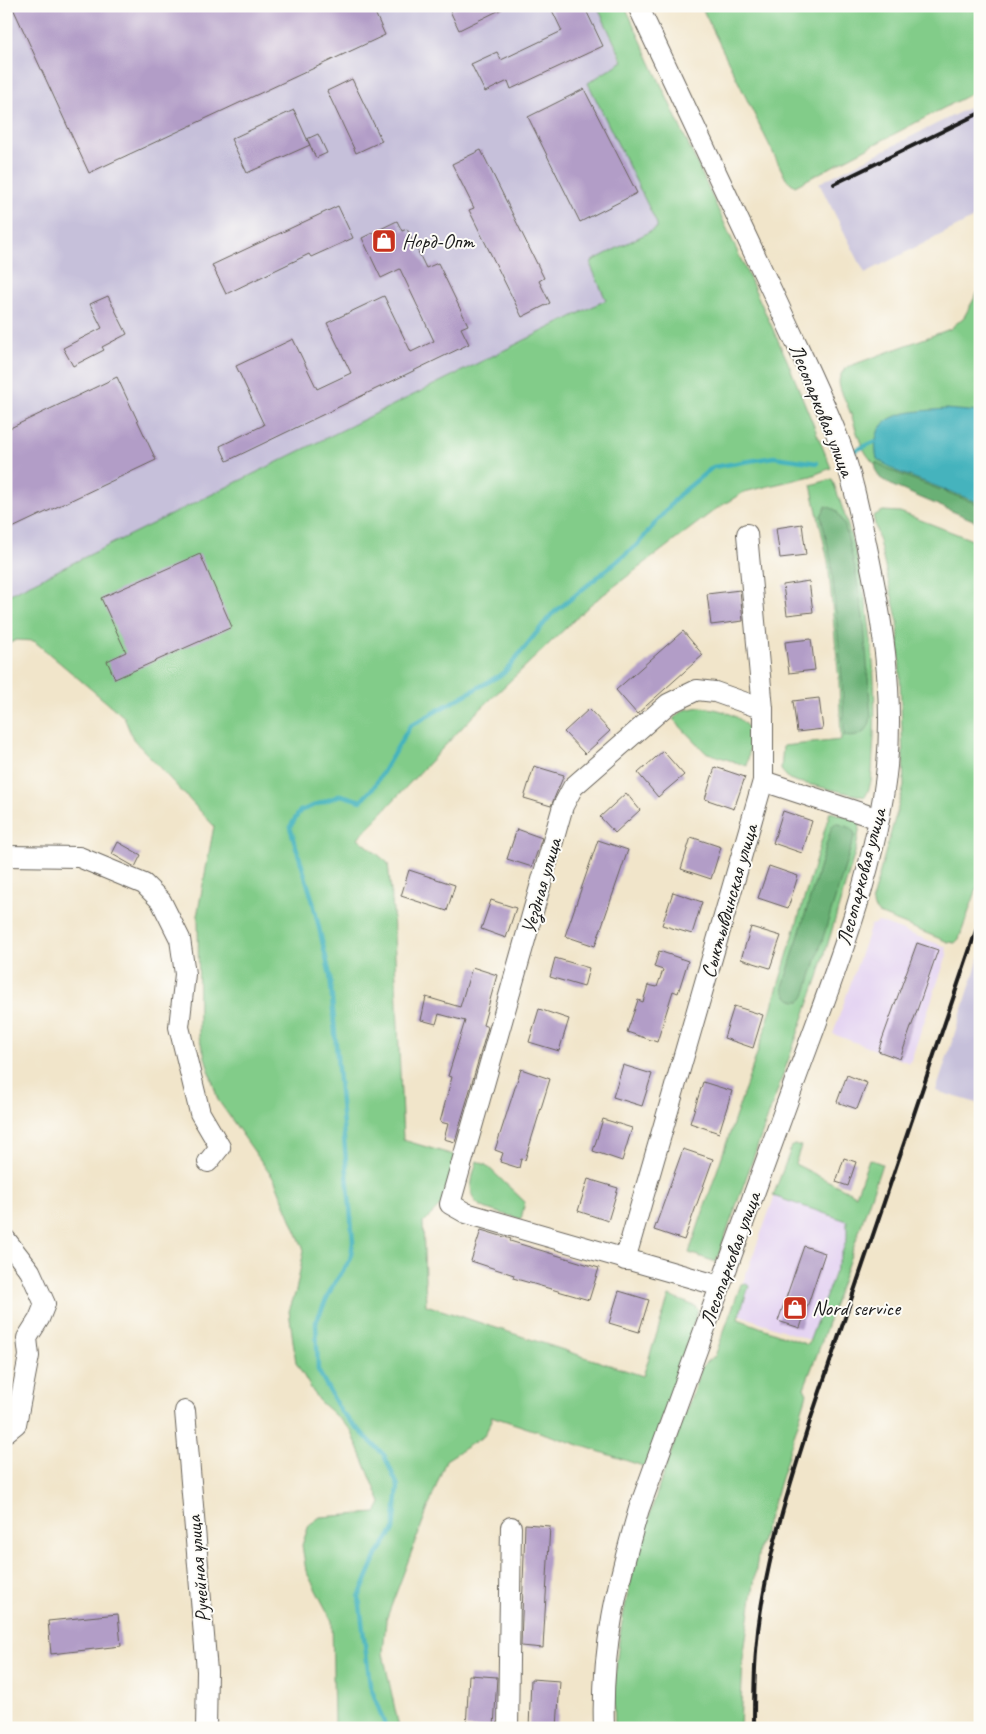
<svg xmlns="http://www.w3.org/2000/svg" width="986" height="1734" font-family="Caveat,sans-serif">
<rect width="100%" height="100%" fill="#fdfcf7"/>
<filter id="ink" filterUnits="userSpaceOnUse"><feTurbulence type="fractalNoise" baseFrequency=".02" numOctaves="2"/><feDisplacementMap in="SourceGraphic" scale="10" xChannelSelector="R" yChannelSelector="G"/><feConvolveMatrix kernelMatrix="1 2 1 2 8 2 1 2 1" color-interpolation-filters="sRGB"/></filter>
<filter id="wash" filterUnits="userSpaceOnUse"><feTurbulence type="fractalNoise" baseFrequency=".0096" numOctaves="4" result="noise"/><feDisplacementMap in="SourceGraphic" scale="20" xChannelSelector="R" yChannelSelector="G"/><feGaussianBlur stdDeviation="1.12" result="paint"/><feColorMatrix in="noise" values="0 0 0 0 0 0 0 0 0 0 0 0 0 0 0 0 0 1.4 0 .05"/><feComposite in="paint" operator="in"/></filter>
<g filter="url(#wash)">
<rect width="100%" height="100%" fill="#f1e5ca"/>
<!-- built -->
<g fill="#e4d3f2">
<path d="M879,922l67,25 1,8 -37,108 -77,-29 38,-109z"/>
<path d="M784,1171l81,28 -50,143 -83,-30z"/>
</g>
<!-- industrial -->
<g fill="#c6c0da">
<path d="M6,6h591l112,244 -703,346z"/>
<path d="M980,102v113l-115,58 -46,-90z"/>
<path d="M980,955v149l-44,-13z"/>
</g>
<!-- green -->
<g fill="#82cc89" stroke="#4f7452">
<path d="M597,6h28l162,354 44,108 -20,8 -67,16 -28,17 -125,95 -118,112 -115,122 30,25 5,48 10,229 54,16 -15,48 -19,19 3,82 217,71 26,-80 26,10 3,4 -52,157 -155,-51 1,4 -8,16 -38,24 -60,160 -3,33 16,75h-61l-4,-6 -2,-101 -26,-50 -4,-26 7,-20 11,-8 56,-4 5,-10 -30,-73 -33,-30 -22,-37 -7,-52 7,-20 8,-41 -29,-69 -57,-81 -19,-63 -1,-126 16,-85 -81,-87 -9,-22 -90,-76 -18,-1 -10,5v-49l600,-296 -15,-34 1,-5 65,-33v-4l-69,-141 35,-22z"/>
<path d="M701,6h279v83l-185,97 -9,-7z"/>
<path d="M980,288v229c-30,-13 -89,-33 -109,-57 -13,-15 -15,-35 -23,-53 -6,-16 -16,-26 -1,-40l103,-38 14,-12z"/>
<path d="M832,479c33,85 48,182 41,274 -1,14 0,32 -8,44l-67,-15 -9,-3 -8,-9 2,-24 58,-6 -2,-59 -11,-120 -17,-76z"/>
<path d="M883,511l17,1 80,31v337l-21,59 -4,4 -7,-1 -69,-28 -5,-6 -2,-8 32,-114 -6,-164 -25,-106z"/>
<path d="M700,707c15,1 42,7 49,23 4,9 -1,25 -2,36l-42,-14 -32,-33 11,-9z"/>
<path d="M830,812l31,8 -5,29 -38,128 -102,285 -27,-9 75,-220z"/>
<path d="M794,1145l7,1 -6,18 61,31 13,-36 13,5 -63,185 -15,39 3,6 -48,155 -16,110 -3,69h-125c-7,-124 46,-244 86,-359l6,-8 8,-5 26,-72 4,-1 4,3 -11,33 70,26 39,-106v-18l-74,-25 19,-50z"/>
<path d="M477,1161l9,4 39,37 -4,17c-41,-13 -60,-8 -44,-58z"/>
</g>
<!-- forest -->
<g fill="#69b075" stroke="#426648">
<path d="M876,462l18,10 86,33v18l-87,-37 -13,-8 -5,-9z"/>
<path d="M826,506l10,4 9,16 10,42 9,55 7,94c-2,15 -12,22 -27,19l-2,-56 -11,-119 -10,-45z"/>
<path d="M836,823l15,5 4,6 -50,162 -4,5c-11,1 -15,-4 -18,-14l49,-161z"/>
</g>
<!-- water -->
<path fill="#44b3bd" stroke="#30686c" d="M946,409l34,3v91l-84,-32 -19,-12c-10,-49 33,-47 69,-50z"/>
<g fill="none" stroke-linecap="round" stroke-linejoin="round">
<!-- stream -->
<g stroke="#44b3bd" stroke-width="4.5">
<path d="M852,452l22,-10"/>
<path d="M386,1728l-16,-43 -11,-88 18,-42 17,-25 4,-44 -14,-31 -43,-43 -23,-42 -2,-48 16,-35 18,-27 3,-18 -23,-267 -17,-73 -23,-75 10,-16 41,-16 20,6 13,-14 36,-61 94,-53 47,-58 86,-70 42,-50 34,-28 61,-10 43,6"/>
</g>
</g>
<g id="blocks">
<!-- building -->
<g fill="#b29dc7">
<path d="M12,6h360l13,29 -296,138z"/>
<path d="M460,6h48l-49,24 -9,-19z"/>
<path d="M550,6h34l19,40 -92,43 -3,-8 -23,11 -14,-28 26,-12 4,8 61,-29z"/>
<path d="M352,79l30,62 -26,12 -29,-62z"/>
<path d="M584,89l53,104 -57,29 -52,-105z"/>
<path d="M294,110l13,29 11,-5 9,19 -11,5 -9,-19 3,6 -63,28 -16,-34z"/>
<path d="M481,150l63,128 -5,3 11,22 -28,14 -53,-107 5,-2 -22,-44z"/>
<path d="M338,206l15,32 -42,19 -2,-3 -83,40 -14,-29z"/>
<path d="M397,221l5,10 5,-2 19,39 12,-5 30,62 -7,3 8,16 -242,117 -7,-15 44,-21 -28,-59 57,-27 24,50 34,-16 -24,-50 57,-27 27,56 23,-11 -34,-72 -19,9 -19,-40z"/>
<path d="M108,296l19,38 -25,13 2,3 -31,16 -10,-18 39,-20 -12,-24z"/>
<path d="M117,377l39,83 -150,71v-101z"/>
<path d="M802,524l4,31 -26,3 -4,-30z"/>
<path d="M200,554l32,73 -117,52 -8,-18 19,-9 -25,-54z"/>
<path d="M809,581l4,31 -26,3 -4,-30z"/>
<path d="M740,590l3,31 -32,4 -4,-31z"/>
<path d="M683,631l20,24 -66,59 -21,-24z"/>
<path d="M811,639l4,31 -26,3 -4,-31z"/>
<path d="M819,698l4,31 -26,3 -4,-31z"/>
<path d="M589,709l21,22 -25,23 -21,-22z"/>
<path d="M663,751l21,24 -26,22 -20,-24z"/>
<path d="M534,766l30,9 -13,31 -27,-8z"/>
<path d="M715,767l30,10 -11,32 -29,-10z"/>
<path d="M626,793l14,17 -25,23 -15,-16z"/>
<path d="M783,811l29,10 -10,32 -29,-10z"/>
<path d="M517,829l25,9 -10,29 -25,-8z"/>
<path d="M691,837l30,10 -10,32 -30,-10z"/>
<path d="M598,840l30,10 -33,96 -30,-10z"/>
<path d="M118,842l23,13 -6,12 -23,-13z"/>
<path d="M769,866l29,10 -10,32 -30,-10z"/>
<path d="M409,870l46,15 -8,26 -46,-15z"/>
<path d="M673,892l29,10 -10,32 -30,-9z"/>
<path d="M491,900l25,8 -10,30 -25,-9z"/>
<path d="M751,927l30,9 -11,32 -29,-9z"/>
<path d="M917,943l21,7 -38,109 -22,-8z"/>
<path d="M659,951l29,10 -10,32 -5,-2 -16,51 -30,-10 11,-32 5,2 5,-17 9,2 6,-17 -9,-3z"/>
<path d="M555,958l34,10 -5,19 -34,-10z"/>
<path d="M472,967l25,8 -14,50 5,2 -33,115 -11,-3 4,-15 -8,-2 12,-45 -4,-1 17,-55 -26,-7 -3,10 -15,-4 5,-23 34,10z"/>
<path d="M734,1006l29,9 -10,33 -29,-10z"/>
<path d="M539,1009l30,10 -10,32 -30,-9z"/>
<path d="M623,1065l29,9 -10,32 -29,-9z"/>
<path d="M521,1069l29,10 -25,81 -4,-1 -2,9 -19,-6 3,-9 -8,-3z"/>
<path d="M847,1075l20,8 -10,26 -20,-7z"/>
<path d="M703,1082l29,9 -13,42 -29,-10z"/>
<path d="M603,1119l29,9 -10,33 -29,-10z"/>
<path d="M683,1149l30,10 -29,81 -30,-10z"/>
<path d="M844,1158l12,4 -8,24 -12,-4z"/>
<path d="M588,1179l30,9 -10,33 -30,-10z"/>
<path d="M481,1230l30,9 -1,2 89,27 -10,32 -76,-22 1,-3 -43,-14z"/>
<path d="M804,1246l21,7 -25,75 -22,-7z"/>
<path d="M619,1291l30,9 -10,32 -30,-9z"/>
<path d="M525,1524l25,2 -7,122 -22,-2z"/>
<path d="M118,1614l3,32 -70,8 -3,-33z"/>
<path d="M469,1675l28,2 -3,51h-28z"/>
<path d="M531,1679l29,2 -3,47h-28z"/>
</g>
</g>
</g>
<g filter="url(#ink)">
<use href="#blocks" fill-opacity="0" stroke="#676259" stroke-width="1"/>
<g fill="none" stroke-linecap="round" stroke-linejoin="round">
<defs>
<g id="minor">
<path d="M763,781l116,38"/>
<path d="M6,856l73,1 65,27 17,17 19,38 5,35 -6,53 21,86 20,34 -12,15"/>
<path d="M6,1240l24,31 15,33 -6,15 -12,19 2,18 -13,68 -10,8"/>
<path d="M625,1260l138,-479v-72l-16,-175"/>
<path d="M720,1286l-254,-73 -16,-9 113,-398 10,-19 95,-83 29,-14 18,2 48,17"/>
<path d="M185,1411l22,260 -1,57"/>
<path d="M508,1728l3,-201"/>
<path d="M604,1728c-3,-79 13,-144 35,-219 50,-135 98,-271 148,-406 38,-106 89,-225 100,-337 7,-75 -5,-149 -21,-223 -7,-33 -14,-68 -26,-100 -18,-48 -41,-93 -62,-139 -46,-100 -93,-199 -140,-298"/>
</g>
</defs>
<!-- minor casing -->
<use href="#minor" stroke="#676259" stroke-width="22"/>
<!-- minor -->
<use href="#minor" stroke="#fff" stroke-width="20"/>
<!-- rail -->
<g stroke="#1c1c1c" stroke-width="4">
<path d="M834,184l146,-71"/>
<path d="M754,1728c0,-26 0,-51 2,-77 6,-79 31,-158 55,-233l169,-499"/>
</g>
</g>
</g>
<!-- icons -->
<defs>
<symbol id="shop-square" viewBox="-11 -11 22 22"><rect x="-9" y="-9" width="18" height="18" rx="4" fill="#c8321e" stroke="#fdfcf7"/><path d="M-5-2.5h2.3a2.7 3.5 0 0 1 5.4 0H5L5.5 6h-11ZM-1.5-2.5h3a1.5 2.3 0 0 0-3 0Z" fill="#fff"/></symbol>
</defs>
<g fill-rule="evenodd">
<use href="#shop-square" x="370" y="227" width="28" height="28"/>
<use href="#shop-square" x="781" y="1294" width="28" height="28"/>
</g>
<g text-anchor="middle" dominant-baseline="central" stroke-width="4" stroke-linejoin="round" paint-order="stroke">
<!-- poi labels -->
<g font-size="21" fill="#1c1c1c" stroke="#fdfcf7" text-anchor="start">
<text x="402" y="241">Норд-Опт</text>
<text x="812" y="1308">Nord service</text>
</g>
<!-- street labels -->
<g font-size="21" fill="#1c1c1c" stroke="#fdfcf7">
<text transform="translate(822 410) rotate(68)">Лесопарковая улица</text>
<text transform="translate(861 877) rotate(-75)">Лесопарковая улица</text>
<text transform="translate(541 886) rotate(-74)">Уездная улица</text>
<text transform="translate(729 901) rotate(-74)">Сыктывдинская улица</text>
<text transform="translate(730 1259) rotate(-70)">Лесопарковая улица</text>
<text transform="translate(198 1569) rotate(-95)">Ручейная улица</text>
</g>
</g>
<!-- margin -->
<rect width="986" height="1734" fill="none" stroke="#fdfcf7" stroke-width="25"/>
</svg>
